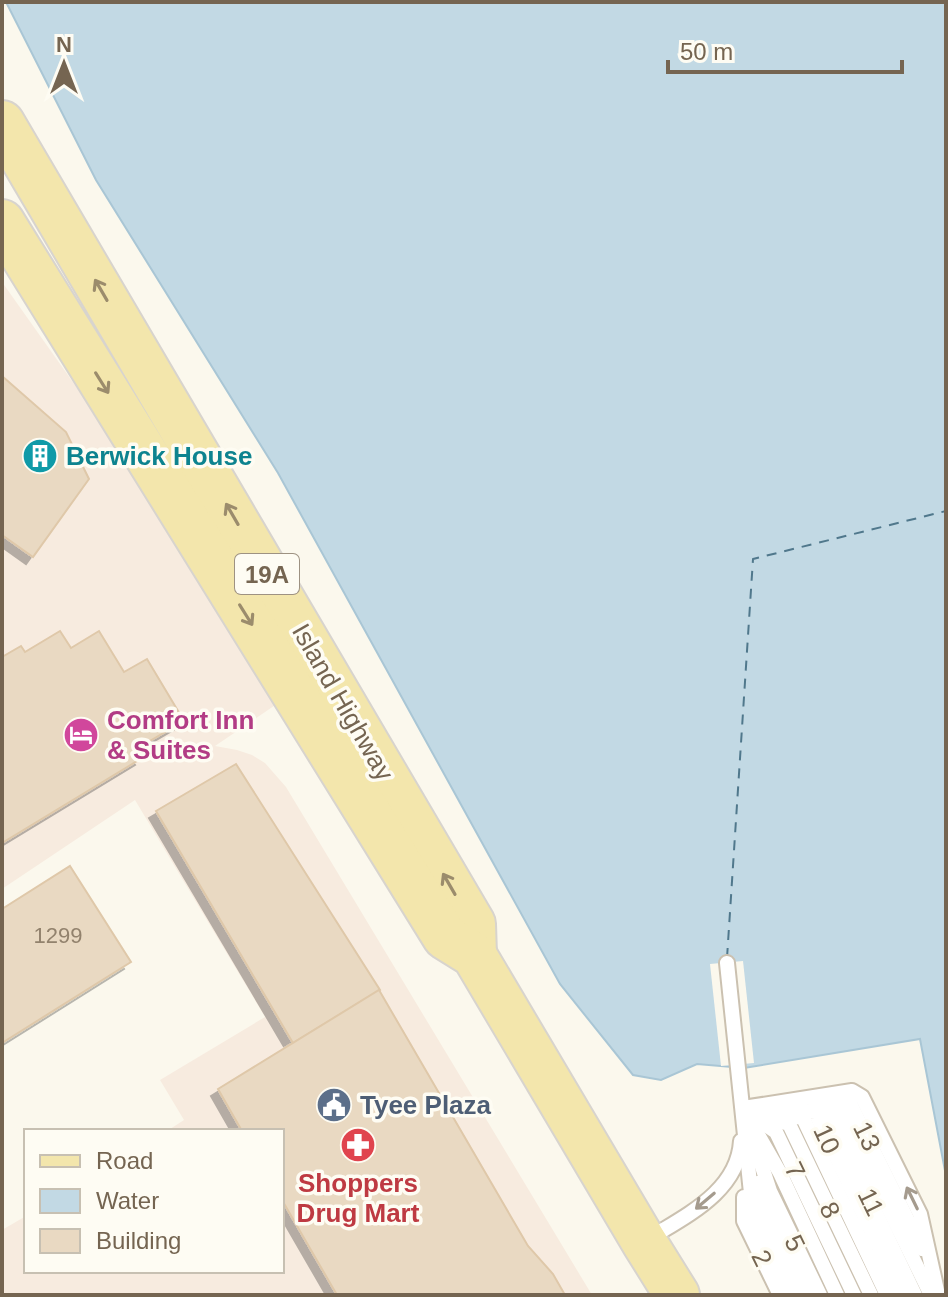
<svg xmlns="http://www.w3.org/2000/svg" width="948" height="1297" font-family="Arial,sans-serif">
<defs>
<filter id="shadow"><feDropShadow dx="-7" dy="7" stdDeviation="0" flood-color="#0004"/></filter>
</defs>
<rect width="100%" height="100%" fill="#fbf8ed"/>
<!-- commercial -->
<path fill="#f7ebdf" d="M2,282l291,411 -78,53 22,4 15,5 13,8 21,24 306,508h-590v-65l24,-14v55h256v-140h-115l17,-11 -24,-40 105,-63 -130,-217 -133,89z"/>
<!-- water -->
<path fill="#c2d9e4" stroke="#a9c6d5" stroke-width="2" d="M6,2h940v1174l-26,-137 -176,29 -47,-4 -36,16 -28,-5 -73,-91 -282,-511 -182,-293z"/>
<!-- pier -->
<path fill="#fbf8ed" d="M743,961l11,102 -33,3 -11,-102z"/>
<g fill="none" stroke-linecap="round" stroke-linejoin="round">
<!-- ferry -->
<path stroke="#50788c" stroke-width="2" stroke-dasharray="10 8" stroke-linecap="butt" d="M727,958l26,-399 193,-48"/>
</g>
<!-- building -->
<g fill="#e9d9c2" stroke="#dfc8a9" stroke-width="2" filter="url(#shadow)">
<path d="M2,376l64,56 23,47 -56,78 -31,-22z"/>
<path d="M60,631l11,17 28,-17 25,41 23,-13 37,62 -48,28 6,9 -140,85v-186l19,-11 4,6z"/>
<path d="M236,764l144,226 -87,53 -137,-232z"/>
<path d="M70,866l61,96 -129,81v-134z"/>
<path d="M379,990l149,256 25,28 12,21h-228l-55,-95v-69h-40l-24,-42z"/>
</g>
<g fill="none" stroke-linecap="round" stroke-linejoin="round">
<defs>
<g id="service">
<path d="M727,963l26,249 39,83"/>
<path d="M831,1098l9,-1 10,6 72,146"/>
<path d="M815,1105l22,-1 94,191"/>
<path d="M743,1108l109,-17 10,6 58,117 18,81"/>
<path d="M815,1108h11l89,187"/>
<path d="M771,1110l44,2 86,183"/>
<path d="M745,1112l35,61 57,122"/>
<path d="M758,1114l31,10 82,171"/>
<path d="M791,1116l12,2 84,177"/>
<path d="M756,1118l20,14 78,163"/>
<path d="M753,1139l17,52 50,104"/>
<path d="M758,1183l3,18 45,94"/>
<path d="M744,1197v24l36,74"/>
<path d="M647,1240c38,-24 91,-48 94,-99"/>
</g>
<g id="primary">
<path d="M2,123l471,801 1,31"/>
<path d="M2,222l443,715 29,18 170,287 33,53"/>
</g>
</defs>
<!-- service casing -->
<use href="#service" stroke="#cbc1b0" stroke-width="18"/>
<!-- primary casing -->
<use href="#primary" stroke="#d8d4ce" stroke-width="48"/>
<!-- service -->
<use href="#service" stroke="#fff" stroke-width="14"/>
<!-- primary -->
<use href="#primary" stroke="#f3e6ac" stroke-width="44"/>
</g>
<!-- one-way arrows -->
<defs><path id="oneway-shaft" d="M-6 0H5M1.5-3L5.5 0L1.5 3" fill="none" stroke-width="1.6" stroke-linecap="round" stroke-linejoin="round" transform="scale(2)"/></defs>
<g stroke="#9b8c6c">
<use href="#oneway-shaft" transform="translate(101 290) rotate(-120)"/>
<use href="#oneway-shaft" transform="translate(102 383) rotate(58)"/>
<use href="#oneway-shaft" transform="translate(232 514) rotate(-120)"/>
<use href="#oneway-shaft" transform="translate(246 615) rotate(58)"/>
<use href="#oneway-shaft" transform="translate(449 884) rotate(-120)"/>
</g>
<g stroke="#a59b8e">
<use href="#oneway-shaft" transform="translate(912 1198) rotate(-116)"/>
<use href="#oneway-shaft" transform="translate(705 1201) rotate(140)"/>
</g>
<!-- icons -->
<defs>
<symbol id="building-disc" viewBox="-11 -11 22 22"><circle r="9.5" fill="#0f9aa8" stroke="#fefcf3"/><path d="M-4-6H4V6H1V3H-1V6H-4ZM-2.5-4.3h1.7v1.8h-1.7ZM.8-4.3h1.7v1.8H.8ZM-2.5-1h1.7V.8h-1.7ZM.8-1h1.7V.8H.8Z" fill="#fff"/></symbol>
<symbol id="hotel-disc" viewBox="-11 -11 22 22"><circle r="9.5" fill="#d1479c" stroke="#fefcf3"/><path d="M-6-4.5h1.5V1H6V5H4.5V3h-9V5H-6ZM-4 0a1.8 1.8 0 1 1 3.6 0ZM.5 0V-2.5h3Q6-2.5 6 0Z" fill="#fff"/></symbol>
<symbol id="civic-disc" viewBox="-11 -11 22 22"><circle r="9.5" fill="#5c6f8a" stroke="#fefcf3"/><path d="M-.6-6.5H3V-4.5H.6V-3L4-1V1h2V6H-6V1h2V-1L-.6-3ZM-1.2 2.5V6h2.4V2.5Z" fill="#fff"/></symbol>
<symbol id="pharmacy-disc" viewBox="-11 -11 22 22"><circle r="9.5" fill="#e0444e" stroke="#fefcf3"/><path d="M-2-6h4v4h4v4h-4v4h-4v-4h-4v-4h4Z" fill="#fff"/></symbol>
</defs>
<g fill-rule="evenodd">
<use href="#building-disc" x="20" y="436" width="40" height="40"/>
<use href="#hotel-disc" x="61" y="715" width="40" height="40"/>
<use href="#civic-disc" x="314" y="1085" width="40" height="40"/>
<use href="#pharmacy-disc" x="338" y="1125" width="40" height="40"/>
</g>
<g text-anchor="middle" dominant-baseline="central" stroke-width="7" stroke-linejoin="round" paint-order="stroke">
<!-- number labels -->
<g font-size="22" fill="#92826d">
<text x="58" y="935">1299</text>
</g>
<!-- shield labels -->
<rect fill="#fefcf3" stroke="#9e9282" stroke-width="2" x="235" y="554" width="64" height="40" rx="6"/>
<g font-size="24" font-weight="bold" fill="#756551">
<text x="267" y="574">19A</text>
</g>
<!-- culture labels -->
<g font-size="26" font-weight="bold" fill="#0d838f" stroke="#fefcf3" text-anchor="start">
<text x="66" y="456">Berwick House</text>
</g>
<!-- street labels -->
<g font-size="26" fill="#756551" stroke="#fefcf3">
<text transform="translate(343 702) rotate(60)">Island Highway</text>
<text transform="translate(867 1136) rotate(64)">13</text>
<text transform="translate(827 1139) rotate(65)">10</text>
<text transform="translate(795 1170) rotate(64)">7</text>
<text transform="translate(871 1202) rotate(64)">11</text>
<text transform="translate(830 1210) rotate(64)">8</text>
<text transform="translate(795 1243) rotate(64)">5</text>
<text transform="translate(762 1258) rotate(64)">2</text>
</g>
<!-- hotel labels -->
<g font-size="26" font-weight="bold" fill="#b23c85" stroke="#fefcf3" text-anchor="start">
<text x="107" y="720">Comfort Inn<tspan x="107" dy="30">&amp; Suites</tspan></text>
</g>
<!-- service labels -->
<g font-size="26" font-weight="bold" fill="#4e5e75" stroke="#fefcf3" text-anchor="start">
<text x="360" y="1105">Tyee Plaza</text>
</g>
<!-- health labels -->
<g font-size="26" font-weight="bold" fill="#be3a42" stroke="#fefcf3">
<text x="358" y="1183">Shoppers<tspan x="358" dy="30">Drug Mart</tspan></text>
</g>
</g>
<!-- border -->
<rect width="948" height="1297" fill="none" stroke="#756551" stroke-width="8"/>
<!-- legend -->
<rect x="24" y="1129" width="260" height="144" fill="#fefcf3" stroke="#c7c0b2" stroke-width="2"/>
<rect x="40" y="1155" width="40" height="12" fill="#f3e6ac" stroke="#c7c0b2" stroke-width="2"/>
<text x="96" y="1169" font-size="24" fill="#756551">Road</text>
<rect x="40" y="1189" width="40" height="24" fill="#c2d9e4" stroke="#c7c0b2" stroke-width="2"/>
<text x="96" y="1209" font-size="24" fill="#756551">Water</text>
<rect x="40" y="1229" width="40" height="24" fill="#e9d9c2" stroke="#c7c0b2" stroke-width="2"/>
<text x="96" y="1249" font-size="24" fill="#756551">Building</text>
<!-- north arrow -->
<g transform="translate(64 64)" stroke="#fefcf3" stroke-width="6" paint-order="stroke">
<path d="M0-6L14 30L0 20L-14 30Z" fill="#756551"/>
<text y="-12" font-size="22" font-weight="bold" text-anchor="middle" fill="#756551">N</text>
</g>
<!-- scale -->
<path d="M668 60v12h234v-12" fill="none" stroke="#756551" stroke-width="4"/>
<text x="680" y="60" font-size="24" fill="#756551" stroke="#fefcf3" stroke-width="6" paint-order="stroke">50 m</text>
</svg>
